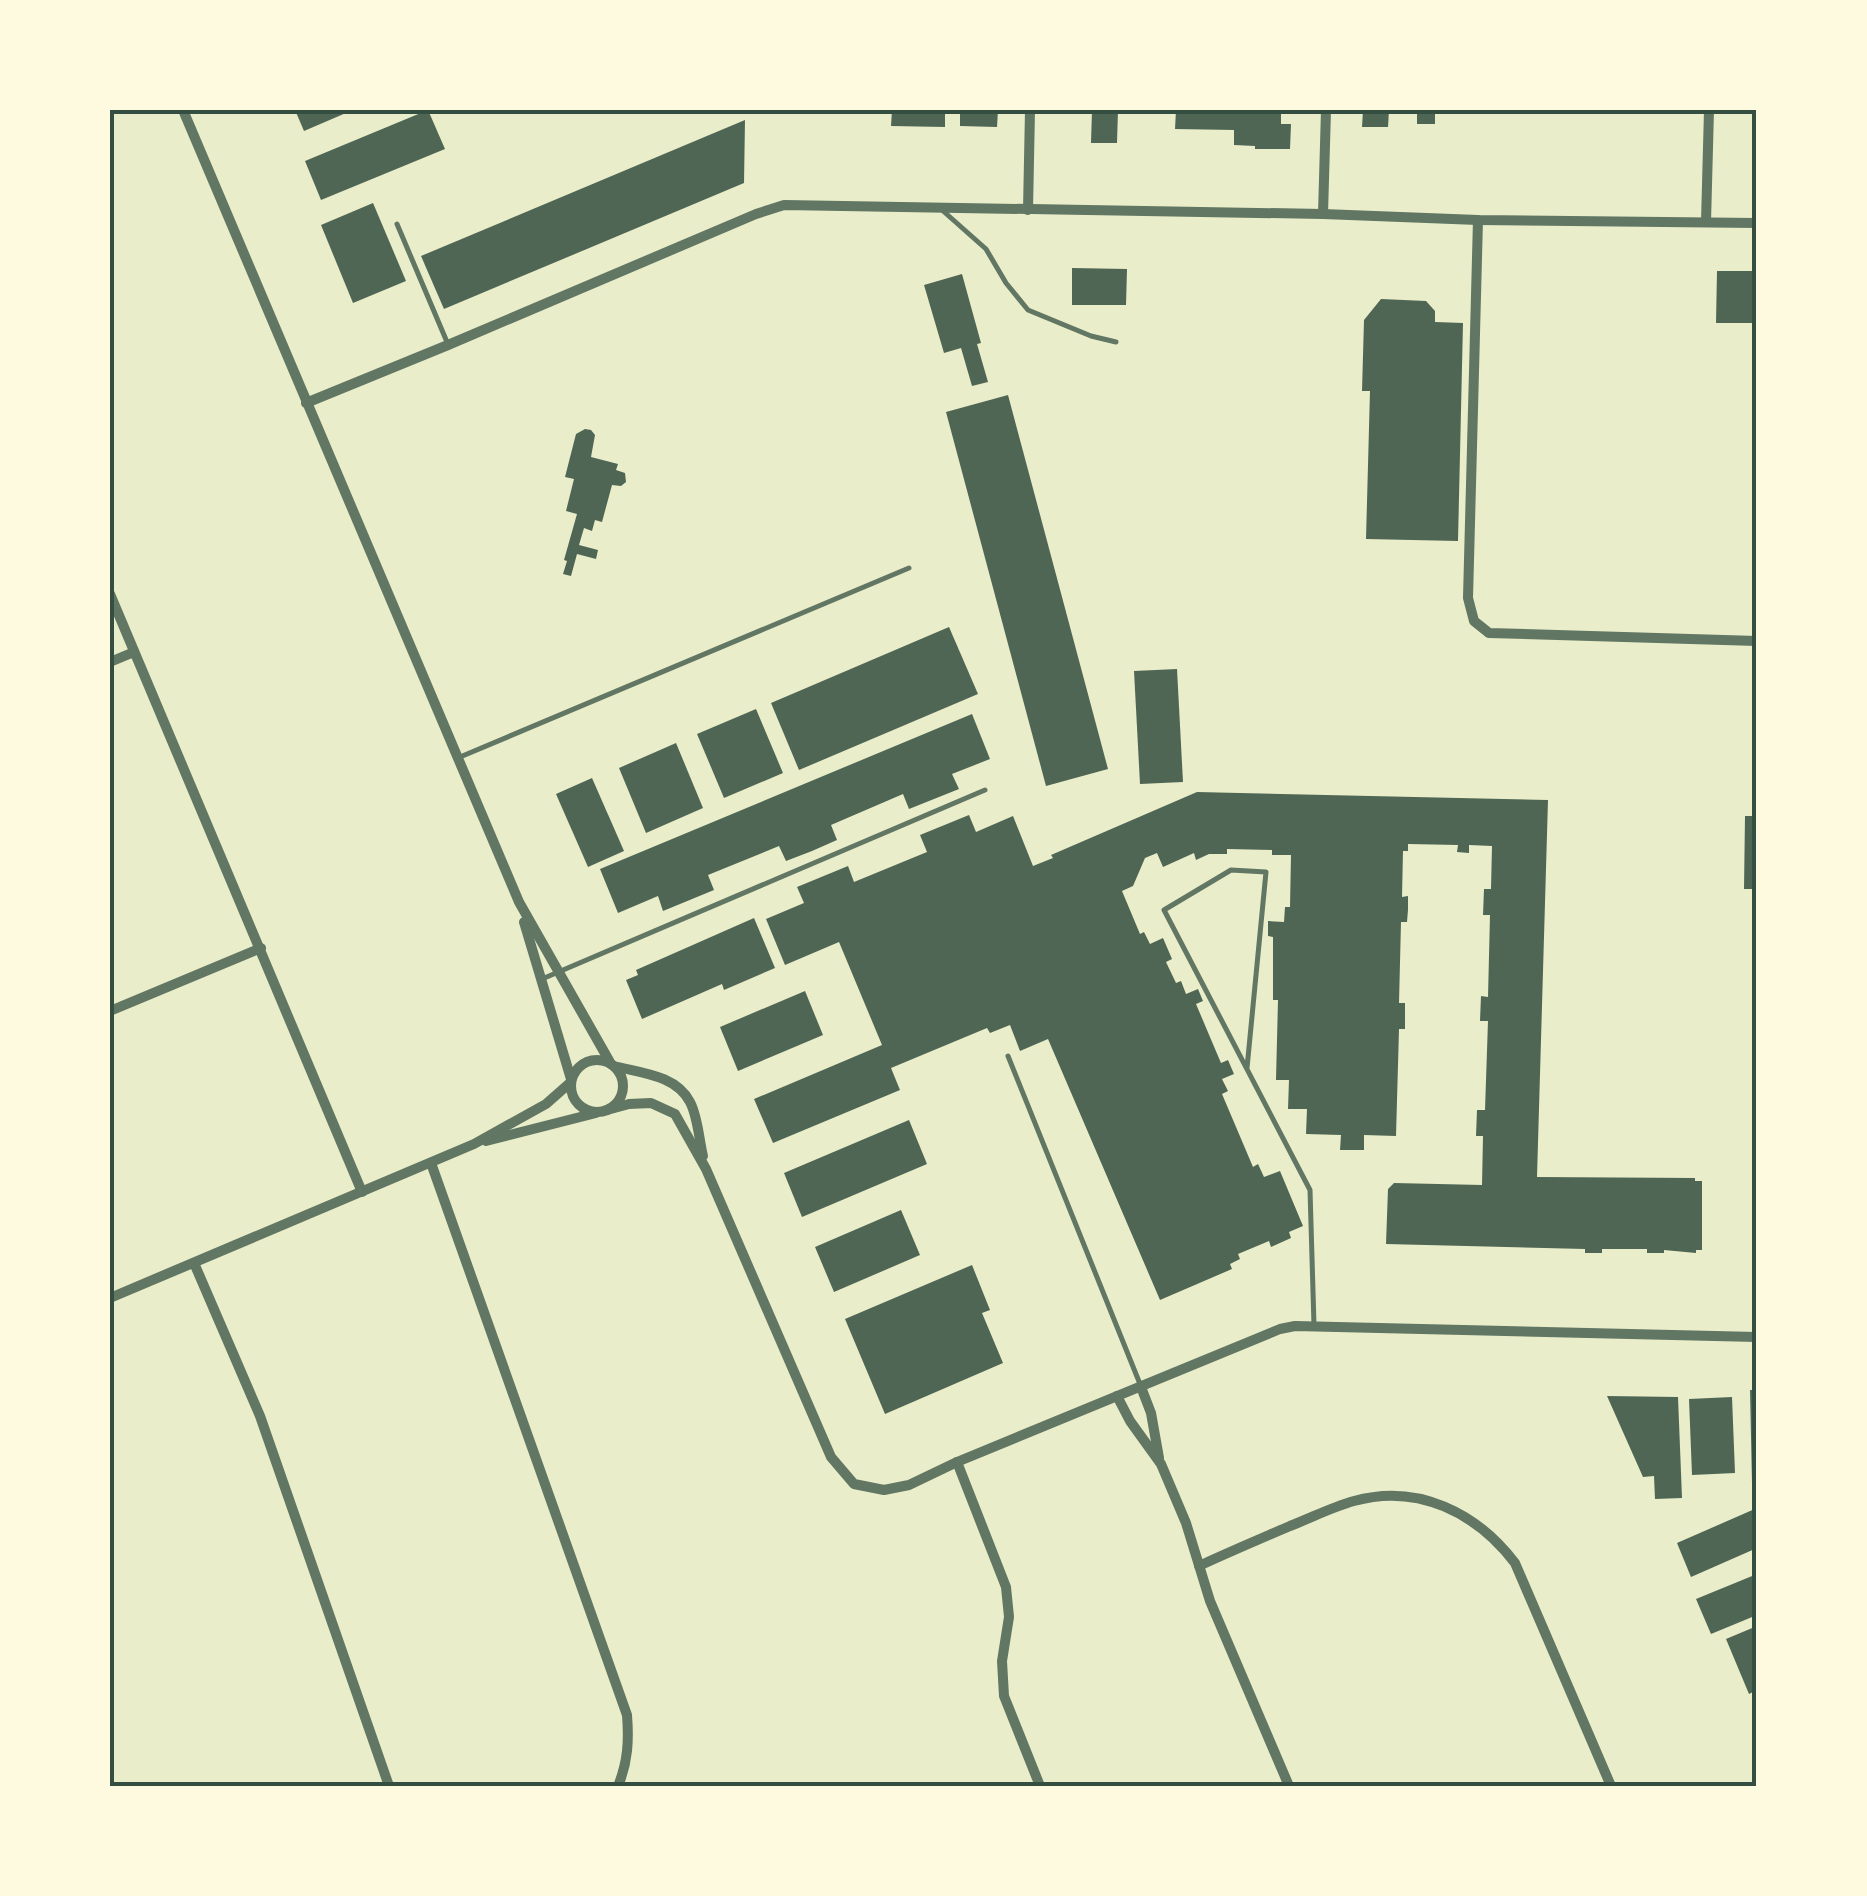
<svg xmlns="http://www.w3.org/2000/svg" width="1867" height="1896" font-family="Helvetica,sans-serif">
<rect width="100%" height="100%" fill="#e9edc9"/>
<!-- building -->
<g fill="#4f6655">
<path d="M295,110h58l-49,21z"/>
<path d="M428,110l17,39 -124,51 -16,-39z"/>
<path d="M892,110h53v17l-54,-1z"/>
<path d="M960,110h38l-1,17 -37,-1z"/>
<path d="M1092,110h26l-1,33h-26z"/>
<path d="M1176,110h105v14h10l-1,25h-35v-3l-21,-1v-15l-59,-1z"/>
<path d="M1363,110h26l-1,17h-26z"/>
<path d="M1396,110h39v14h-18v-10l-21,-1z"/>
<path d="M745,120l-1,63 -300,126 -23,-53z"/>
<path d="M373,203l33,78 -53,22 -32,-78z"/>
<path d="M1072,268l55,1 -1,36h-54z"/>
<path d="M1717,271h40v52h-41z"/>
<path d="M962,274l19,69 -4,1 11,38 -16,4 -11,-38 -17,5 -20,-68z"/>
<path d="M1381,299l45,2 9,10v11l28,1 -5,218 -92,-2 4,-148h-8l2,-71z"/>
<path d="M1008,395l100,374 -62,17 -100,-374z"/>
<path d="M585,429l6,1 4,5 -4,22 27,7 -2,6 9,3 1,9 -5,4 -9,-1 -10,37 -7,-2 -3,11 -8,-3 -5,17 19,5 -2,9 -19,-5 -6,22 -8,-2 4,-13 -3,-1 13,-46 -11,-3 8,-32 -9,-2 11,-43z"/>
<path d="M949,627l29,67 -179,76 -28,-67z"/>
<path d="M1177,669l6,113 -43,2 -6,-113z"/>
<path d="M756,709l27,64 -59,25 -27,-64z"/>
<path d="M972,714l18,45 -38,15 7,15 -50,20 -6,-15 -72,31 6,15 -25,11 -26,10 -7,-15 -71,29 6,15 -51,21 -5,-15 -40,17 -18,-44z"/>
<path d="M676,743l27,65 -57,25 -27,-65z"/>
<path d="M592,778l32,73 -36,16 -32,-73z"/>
<path d="M1197,792l351,8 -11,377 158,1v3h7v69h-6v3l-32,-3v3h-17v-4h-45v4h-17v-4l-199,-5 2,-55 6,-6 88,2 1,-49h-7l1,-26h8l3,-89h-8l1,-25 7,1 2,-82h-7l1,-26h7l1,-43 -23,-1v8l-12,-1 1,-7 -50,-1v7h-5l-1,46 6,-1v14l-1,12h-6l-2,81h6v26h-6l-3,107 -32,-1v15h-24l1,-15 -35,-1 1,-25h-19l1,-29h-13l2,-80h-5v-63l-5,-1v-15l16,1 1,-15h5l1,-52h-19v-5l-45,-1v5h-18l-13,6 -2,-7 -31,14 -6,-14 -12,5 -12,28 -11,5 18,43 4,-2 6,12 13,-6 9,21 -6,3 10,21 5,-2 5,13 12,-5 5,12 -7,3 25,59 7,-3 6,14 -12,5 6,12 -6,3 31,73 5,-3 6,13 16,-6 23,55 -14,6 2,6 -20,9 -2,-6 -31,13 2,5 -10,5 2,5 -72,31 -112,-261 -28,12 -10,-26 -20,8 -3,-5 -96,40 9,22 -127,53 -19,-44 128,-54 -43,-103 -54,23 -19,-46 38,-16 -7,-16 51,-21 6,16 73,-30 -7,-17 49,-20 7,17 37,-16 20,50 20,-8 -2,-3z"/>
<path d="M1745,816h12v73h-13z"/>
<path d="M754,918l21,50 -51,22 -2,-6 -80,35 -16,-39 12,-5 -2,-5z"/>
<path d="M805,991l18,44 -85,36 -18,-44z"/>
<path d="M909,1120l18,44 -125,53 -18,-44z"/>
<path d="M901,1210l19,45 -86,37 -19,-45z"/>
<path d="M972,1265l18,45 -8,3 21,50 -118,51 -40,-95z"/>
<path d="M1750,1390h7v93h-5z"/>
<path d="M1607,1396l71,1 4,101 -27,1 -1,-23 -11,1z"/>
<path d="M1732,1397l3,76 -43,2 -3,-76z"/>
<path d="M1757,1508v40l-66,29 -14,-34z"/>
<path d="M1757,1574v41l-46,19 -15,-35z"/>
<path d="M1757,1626v64l-8,4 -23,-55z"/>
</g>
<g fill="none" stroke-linecap="round" stroke-linejoin="round">
<!-- service -->
<g stroke="#617663" stroke-width="5">
<path d="M942,210l44,39 20,34 22,27 63,26 25,6"/>
<path d="M397,224l50,118"/>
<path d="M460,757l449,-189"/>
<path d="M542,979l443,-189"/>
<path d="M1008,1056l132,328"/>
<path d="M1247,1068l19,-196 -35,-2 -67,40 146,280 4,135"/>
</g>
<!-- minor -->
<g stroke="#617663" stroke-width="10">
<path d="M183,110l336,792 92,162"/>
<path d="M1028,210l2,-100"/>
<path d="M1323,214l3,-104"/>
<path d="M1478,220l-10,378 6,23 15,12 268,8"/>
<path d="M1706,222l3,-112"/>
<path d="M306,403l142,-58 308,-131 28,-9 539,9 155,6 279,3"/>
<path d="M110,594l252,598"/>
<path d="M110,662l24,-10"/>
<path d="M524,922l47,157"/>
<path d="M110,1011l151,-63"/>
<circle cx="597" cy="1086" r="26"/>
<path d="M614,1066c27,7 62,9 76,36 8,15 9,38 13,54"/>
<path d="M607,1110l22,-6 22,-1 24,11 31,55 125,288 23,27 30,6 25,-5 48,-23 323,-133 15,-3 462,11"/>
<path d="M486,1141l110,-28"/>
<path d="M431,1163l196,552c2,25 1,47 -9,71"/>
<path d="M194,1263l66,153 129,370"/>
<path d="M110,1298l364,-154 72,-40 25,-22"/>
<path d="M1141,1387l10,26 8,45"/>
<path d="M1117,1396l13,25 31,43 25,59 24,78 79,185"/>
<path d="M957,1462l49,125 3,30 -7,44 2,35 36,90"/>
<path d="M1199,1566c30,-14 61,-27 91,-40 21,-8 42,-19 64,-25 64,-18 123,12 161,62l96,223"/>
</g>
</g>
<!-- border -->
<rect width="1867" height="1896" fill="none" stroke="#fefae0" stroke-width="225"/>
<rect x="112" y="112" width="1642" height="1672" fill="none" stroke="#344e41" stroke-width="4"/>
</svg>
